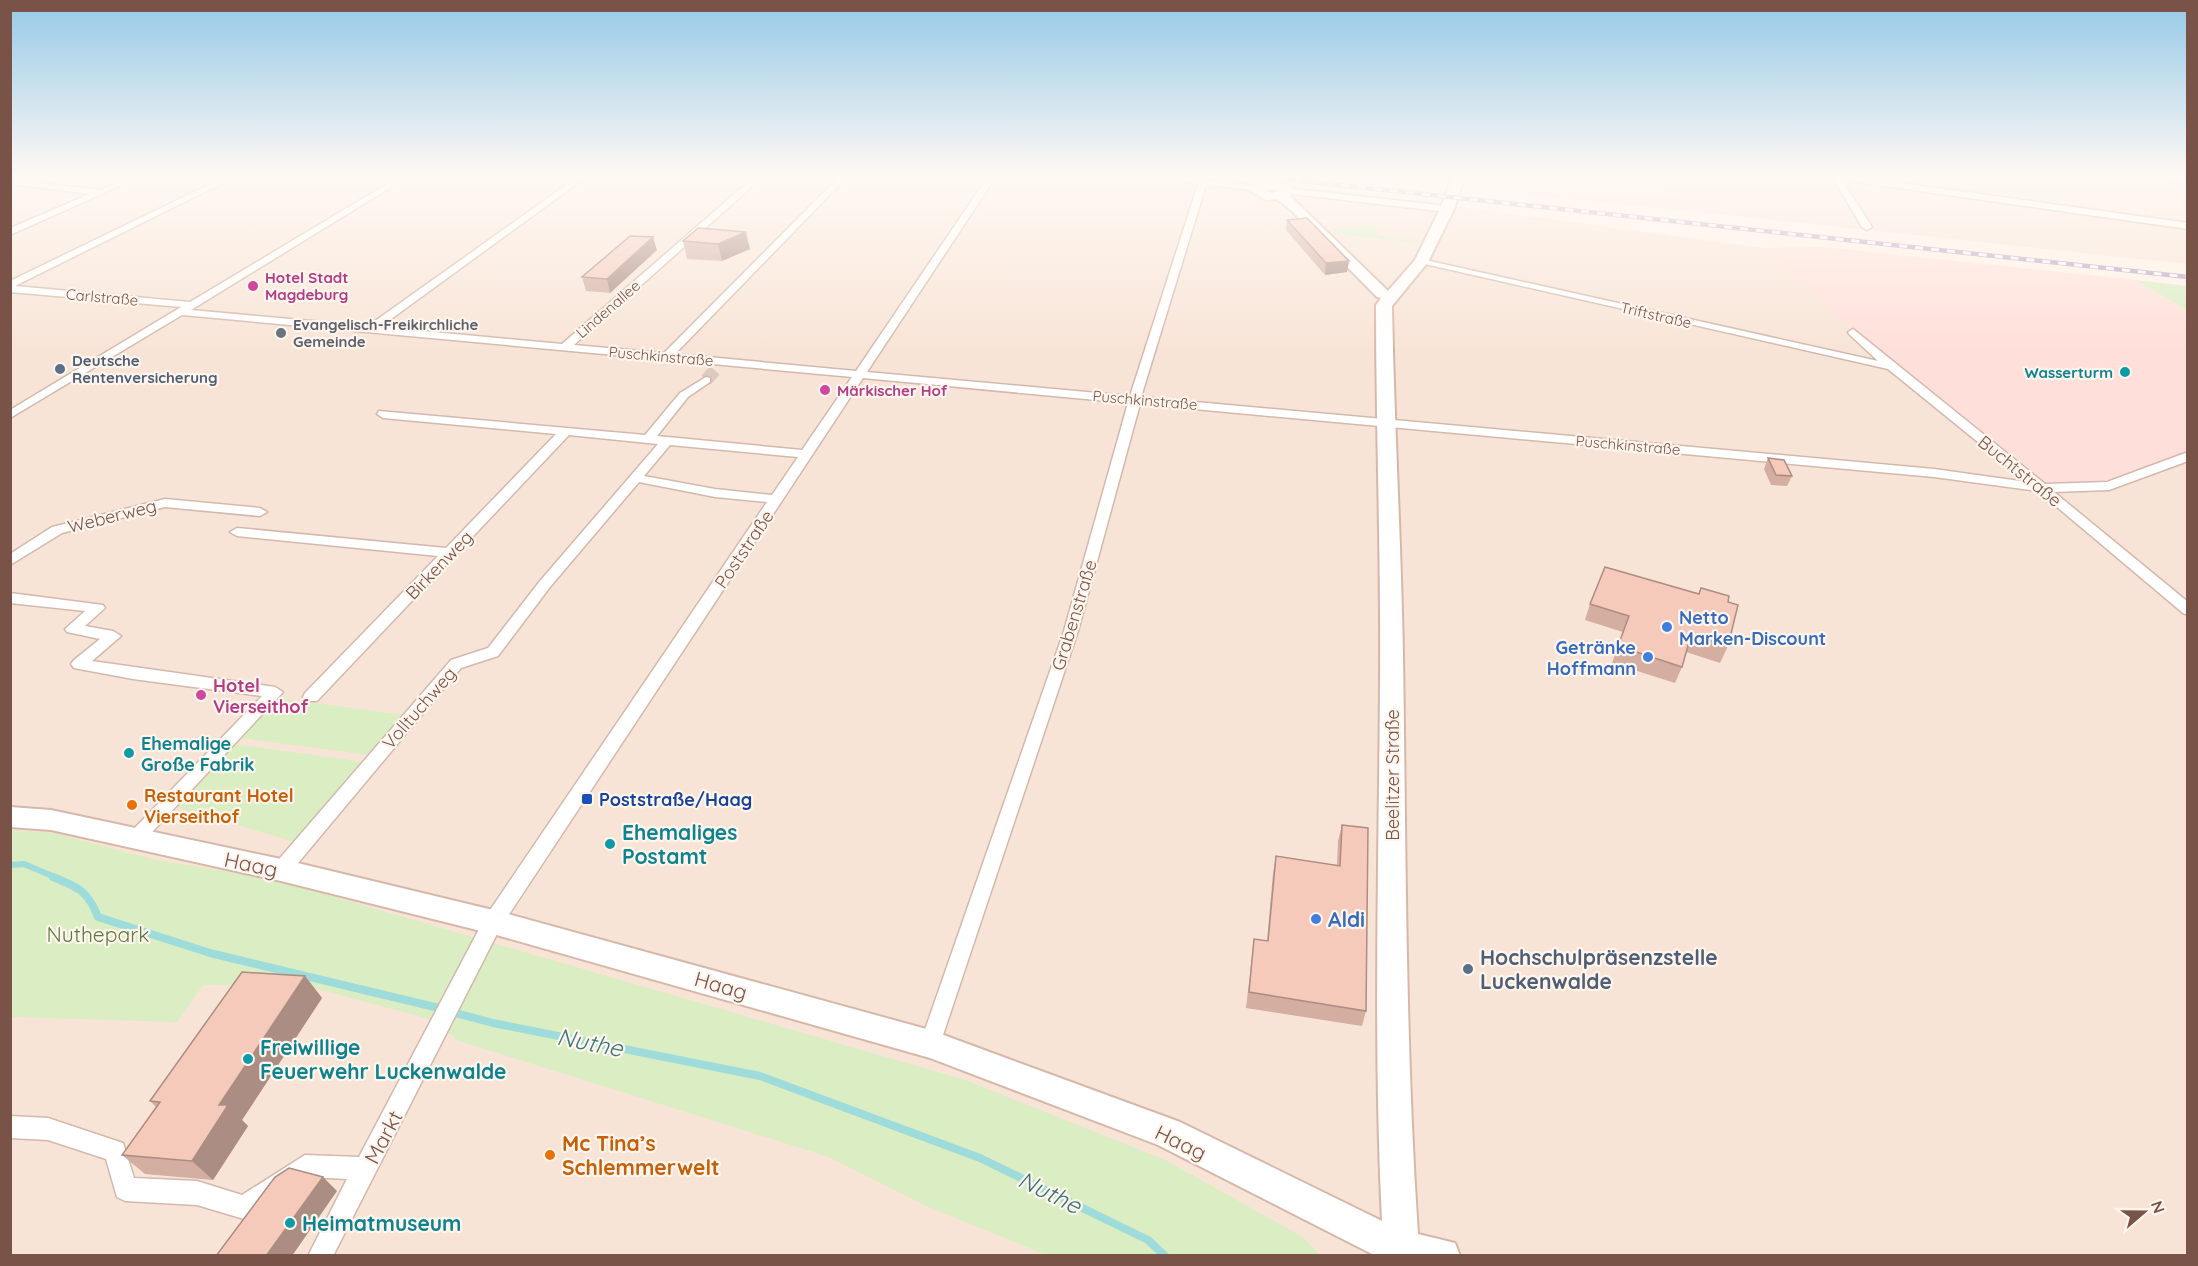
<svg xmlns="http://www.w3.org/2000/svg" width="2198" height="1266" font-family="Quicksand,sans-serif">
<rect width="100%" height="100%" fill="#fef1e6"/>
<!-- residential -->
<g fill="#f8e4d6">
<path d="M10,175h1153l109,8 182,23 309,42 90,84 334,124v799h-2176z"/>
<path d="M1670,175h517v89l-471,-50 -3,-17 -48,-5z"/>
</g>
<!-- commercial -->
<g fill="#ffdfd9">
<path d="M1352,175h89l-6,8z"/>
<path d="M1478,175h192l-5,17 49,5 2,17 -242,-25z"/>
<path d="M1823,247l312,33 52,30v146l-78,30 -67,2 -189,-156 -90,-84z"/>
</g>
<!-- green -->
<g fill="#daedc3">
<path d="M1376,225l2,10 40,5 -2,3 -79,-9 -5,-5z"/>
<path d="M2135,280l52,6v24z"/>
<path d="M279,698l125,17 -35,40 -129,-17z"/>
<path d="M234,744l130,18 -69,80 -122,-36z"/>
<path d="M10,830l44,3 98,26 124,21 689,200 200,80 138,77 17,18h-274l-117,-48 -100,-50 -373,-117 -16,-18 -133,-36 -104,-1 -26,37 -166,-5z"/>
</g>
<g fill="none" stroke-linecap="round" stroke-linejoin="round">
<!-- stream-far1 -->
<path stroke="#9edbdb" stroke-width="6" d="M10,865l14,-1 33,14"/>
<!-- stream -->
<g stroke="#9edbdb" stroke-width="8">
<path d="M53,877c25,10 35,14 45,40l112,36 233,56"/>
<path d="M452,1012l41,11 267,53 220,82 168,82 17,16"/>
</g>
<!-- street-tunnel -->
<path stroke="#ddcabe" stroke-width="13" stroke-dasharray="13 6" stroke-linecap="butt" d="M706,380l10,-11"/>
<defs>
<g id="street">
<path d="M134,175h10l-134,60v-7l80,-34 -80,-10v-5l90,11z"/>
<path d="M229,175h10l-224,111 175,16 212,-127h9l-220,135 177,16 212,-151h9l-209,152 182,17 194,-169h9l-191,170 90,8 177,-178h8l-174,179 181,17 133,-196h8l-130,197 263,24 68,-212 -52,-9h21l90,11 4,3 -1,2 -54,-6 -65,212 793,72 93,13 -139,-113 -472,-107 5,-3 457,102 -29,-27 -1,-2 5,-3 192,155 62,-2 81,-30v9l-79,29 -55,2 134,110v13l-5,-2 -145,-122 -104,-14 -794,-73 -62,227 -138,413 -3,7 -7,3 -7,-3 -3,-7 144,-413 64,-228 -265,-25 -363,550 -167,328h-25l39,-77 -39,-2 -64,42 -47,-14 -72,-4 -8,-4 -11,-38 -58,-19 -38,-2v-22l38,2 75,25 11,35 63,3 45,14 63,-40 54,2 127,-241 281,-414 -52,-5 -76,-15 -89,105 -52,69 -37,12 -173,207 -7,2 -7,-2 -2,-5 2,-5 177,-205 37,-12 52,-67 118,-137 -89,-9 -252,266h-12l-2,-4 2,-4 133,-137 -201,-20 -7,-4 7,-4 209,20 110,-114 -173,-16 -6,-4 2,-3 266,24 35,-42 26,-16 4,1v4l-22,15 -31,39 145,14 50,-73 -670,-62 -172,103v-8l171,-103 -171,-15v-11zM670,445l128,12 -26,38 -57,-6 -71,-13z"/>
<path d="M1823,175h20l345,48v6l-346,-49 30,47 -5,3 -5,-3 -29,-49z"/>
<path d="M1929,175h25l-50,8 -4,-3z"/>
<path d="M2096,175l92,1v6l-88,-4z"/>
<path d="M1287,188l160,18 4,3 -4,3 -163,-19 -1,-2z"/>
<path d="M165,499l95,9 7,4 -7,4 -95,-9 -103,26 -52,32v-11l42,-27z"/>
<path d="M10,593l93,12 2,3 -20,18 28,5 8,5 -29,25 183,26 8,5 -143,153 -6,2 -6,-2 -3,-5 3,-5 134,-139 -129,-17 -59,-11 -3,-4 3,-4 26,-21 -33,-7 -2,-3 20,-18 -75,-8z"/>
</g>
<path id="secondary" d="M1453,175h12l-11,34 -26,53 -36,44c2,116 9,233 11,349 3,193 2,387 15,579l37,9 5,13h-84l-218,-111 -228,-87 -437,-124 -212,-53 -230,-51 -41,-3v-20l41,3 230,49 212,51 437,120 250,92 202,99c-9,-180 -3,-362 -2,-543 1,-124 -4,-249 -4,-373l5,-7 -4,-1 -85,-86 -15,-12 -11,1 -15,-9 4,-7 19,-3 17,5 2,7 -3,3 98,95 27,-31 25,-51zM1273,189l6,2 -7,2 -6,-3z"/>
</defs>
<!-- street casing -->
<use href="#street" stroke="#d3b9ad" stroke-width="3"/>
<!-- secondary casing -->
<use href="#secondary" stroke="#d6b8aa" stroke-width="4"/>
<!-- street -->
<use href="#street" fill="#fff" fill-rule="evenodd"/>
<!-- secondary -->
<use href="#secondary" fill="#fff" fill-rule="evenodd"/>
<defs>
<path id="rail" d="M1247,175l941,102"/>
</defs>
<!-- rail casing -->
<use href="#rail" stroke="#b2a3c9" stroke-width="4.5"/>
<!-- rail -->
<use href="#rail" stroke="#fff5ed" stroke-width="3" stroke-dasharray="8" stroke-linecap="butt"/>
</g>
<!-- wall -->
<g fill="#d3aea1">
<path d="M1287,220l62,41 -2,11 -22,3 -39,-45z"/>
<path d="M698,228l52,21 -28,12 -35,-2 -4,-18z"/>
<path d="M657,250l-47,43 -24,-2 -4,-14z"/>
<path d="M1768,458l24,18 -5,10 -16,-1 -7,-16z"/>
<path d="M1701,588l27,14v44l-8,17 -34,-11 -4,15 -7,16 -63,-20 11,-31 -38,-12 5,-16 108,-10z"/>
<path d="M1342,825l24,186 -4,15 -116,-18 8,-69 13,2 6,-68 3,-17 61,9 1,-24z"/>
<path d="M305,976l17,22 -80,122 6,6 -35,54 -68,-6 -23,-19 34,-48 -6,-6z"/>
</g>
<!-- shaded-wall -->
<g fill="#ac8d83">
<path d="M746,232l4,17 -28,12 -4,-17z"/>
<path d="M653,237l4,13 -47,43 -3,-14z"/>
<path d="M1349,261l-2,11 -22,3 1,-12z"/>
<path d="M305,976l17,22 -80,122 6,6 -35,54 -21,-19 27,-56z"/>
<path d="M323,1177l14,14 -45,65h-26z"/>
</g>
<!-- building -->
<g fill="#f5cabb" stroke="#ac8d83" stroke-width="1.5">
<path d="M1307,218l42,43 -23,2 -39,-43z"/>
<path d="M698,228l48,4 -28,12 -35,-3z"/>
<path d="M630,236l23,1 -46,42 -25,-2z"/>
<path d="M1768,458l16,2 8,16 -16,-1z"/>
<path d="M1605,567l94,27 2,-6 28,8 -1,6 10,3 -10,41 -37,-11 -9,32 -64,-21 11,-30 -39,-12z"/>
<path d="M1342,825l26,3 -2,183 -117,-19 5,-53 14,2 8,-85 64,10z"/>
<path d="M242,972l63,4 -86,129h9l-36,56 -70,-6 38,-53 -10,-1z"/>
<path d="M289,1168l34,9 -57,79h-50l59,-79z"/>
</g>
<!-- sky -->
<linearGradient id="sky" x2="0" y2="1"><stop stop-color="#95c9e8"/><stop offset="0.5" stop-color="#fff9f4"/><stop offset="1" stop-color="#fff9f4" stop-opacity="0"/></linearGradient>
<rect width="2198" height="352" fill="url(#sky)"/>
<!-- markers -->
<g fill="#d1479c" stroke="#fff5ed" stroke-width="2">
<circle cx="253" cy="286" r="6"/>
<circle cx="825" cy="390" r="6"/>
<circle cx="201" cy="695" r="6"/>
</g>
<circle fill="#6b7280" stroke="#fff5ed" stroke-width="2" cx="281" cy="333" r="6"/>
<g fill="#5c6f8a" stroke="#fff5ed" stroke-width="2">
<circle cx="60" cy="369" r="6"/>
<circle cx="1468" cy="969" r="6"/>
</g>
<g fill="#0f9aa8" stroke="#fff5ed" stroke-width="2">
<circle cx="2125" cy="372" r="6"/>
<circle cx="129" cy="753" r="6"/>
<circle cx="610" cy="844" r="6"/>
<circle cx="248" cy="1059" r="6"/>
<circle cx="290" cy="1223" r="6"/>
</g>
<g fill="#3f7fe0" stroke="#fff5ed" stroke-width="2">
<circle cx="1667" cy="627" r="6"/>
<circle cx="1648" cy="657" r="6"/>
<circle cx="1316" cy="919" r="6"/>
</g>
<rect fill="#1a4fb4" stroke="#fff5ed" stroke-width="2" x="581" y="793" width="12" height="12" rx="3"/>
<g fill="#e8710a" stroke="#fff5ed" stroke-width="2">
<circle cx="132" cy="805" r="6"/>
<circle cx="550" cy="1155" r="6"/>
</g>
<g text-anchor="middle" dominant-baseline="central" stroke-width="4.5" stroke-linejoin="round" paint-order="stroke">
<!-- far-hotel labels -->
<g font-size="15" font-weight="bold" fill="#b23c85" stroke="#fff5ed" text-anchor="start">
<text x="265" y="277">Hotel Stadt<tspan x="265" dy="17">Magdeburg</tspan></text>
<text x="837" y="390">Märkischer Hof</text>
</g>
<!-- far-street labels -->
<g font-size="15" fill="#795348" stroke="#fff5ed">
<text transform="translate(102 297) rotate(5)">Carlstraße</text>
<text transform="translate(608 309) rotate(-41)">Lindenallee</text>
<text transform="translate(1656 315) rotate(13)">Triftstraße</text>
<text transform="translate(661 356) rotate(5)">Puschkinstraße</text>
<text transform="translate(1145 400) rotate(5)">Puschkinstraße</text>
<text transform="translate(1628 445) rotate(5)">Puschkinstraße</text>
</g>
<!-- far-worship labels -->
<g font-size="15" font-weight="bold" fill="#5b616d" stroke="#fff5ed" text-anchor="start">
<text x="293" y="324">Evangelisch-Freikirchliche<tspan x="293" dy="17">Gemeinde</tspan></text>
</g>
<!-- far-service labels -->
<g font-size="15" font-weight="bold" fill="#4e5e75" stroke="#fff5ed" text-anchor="start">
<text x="72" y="360">Deutsche<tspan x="72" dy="17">Rentenversicherung</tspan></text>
</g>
<!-- far-culture labels -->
<g font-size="15" font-weight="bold" fill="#0d838f" stroke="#fff5ed" text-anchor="end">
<text x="2113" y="372">Wasserturm</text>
</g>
<!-- street labels -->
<g font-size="18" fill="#795348" stroke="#fff5ed">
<text transform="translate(2020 471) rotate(39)">Buchtstraße</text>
<text transform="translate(112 516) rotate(-14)">Weberweg</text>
<text transform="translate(744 549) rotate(-56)">Poststraße</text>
<text transform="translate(439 565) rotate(-46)">Birkenweg</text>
<text transform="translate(1074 615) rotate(-73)">Grabenstraße</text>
<text transform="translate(419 708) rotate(-49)">Volltuchweg</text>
<text transform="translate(1392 775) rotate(-90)">Beelitzer Straße</text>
</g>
<!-- shop labels -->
<g font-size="18" font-weight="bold" fill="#366cbe" stroke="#fff5ed" text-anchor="start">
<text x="1679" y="617">Netto<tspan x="1679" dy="21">Marken-Discount</tspan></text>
<text x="1636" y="647" text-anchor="end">Getränke<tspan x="1636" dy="21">Hoffmann</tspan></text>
</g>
<!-- hotel labels -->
<g font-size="18" font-weight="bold" fill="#b23c85" stroke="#fff5ed" text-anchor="start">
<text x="213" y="685">Hotel<tspan x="213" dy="21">Vierseithof</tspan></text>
</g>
<!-- culture labels -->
<g font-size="18" font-weight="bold" fill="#0d838f" stroke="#fff5ed" text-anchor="start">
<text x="141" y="743">Ehemalige<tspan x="141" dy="21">Große Fabrik</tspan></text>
</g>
<!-- food labels -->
<g font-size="18" font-weight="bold" fill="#c56008" stroke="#fff5ed" text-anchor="start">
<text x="144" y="795">Restaurant Hotel<tspan x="144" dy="21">Vierseithof</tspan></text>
</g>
<!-- transit labels -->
<g font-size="18" font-weight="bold" fill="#164399" stroke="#fff5ed" text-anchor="start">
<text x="599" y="799">Poststraße/Haag</text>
</g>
<!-- near-culture labels -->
<g font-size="21" font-weight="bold" fill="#0d838f" stroke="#fff5ed" text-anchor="start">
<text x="622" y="832">Ehemaliges<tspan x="622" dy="24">Postamt</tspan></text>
<text x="260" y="1047">Freiwillige<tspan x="260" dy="24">Feuerwehr Luckenwalde</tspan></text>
<text x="302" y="1223">Heimatmuseum</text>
</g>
<!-- near-street labels -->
<g font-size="21" fill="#795348" stroke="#fff5ed">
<text transform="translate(251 864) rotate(12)">Haag</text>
<text transform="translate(721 985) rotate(16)">Haag</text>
<text transform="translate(383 1137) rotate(-62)">Markt</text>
<text transform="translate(1181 1142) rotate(26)">Haag</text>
</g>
<!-- near-shop labels -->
<g font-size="21" font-weight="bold" fill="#366cbe" stroke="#fff5ed" text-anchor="start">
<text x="1328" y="919">Aldi</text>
</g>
<!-- near-park labels -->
<g font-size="21" fill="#587a3c" stroke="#fff5ed">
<text x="98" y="934">Nuthepark</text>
</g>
<!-- near-service labels -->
<g font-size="21" font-weight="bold" fill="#4e5e75" stroke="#fff5ed" text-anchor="start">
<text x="1480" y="957">Hochschulpräsenzstelle<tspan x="1480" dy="24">Luckenwalde</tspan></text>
</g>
<!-- near-food labels -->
<g font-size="21" font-weight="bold" fill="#c56008" stroke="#fff5ed" text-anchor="start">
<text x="562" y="1143">Mc Tina’s<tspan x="562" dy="24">Schlemmerwelt</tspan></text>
</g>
<!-- near-water labels -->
<g font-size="24" font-style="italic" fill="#387678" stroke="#fff5ed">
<text transform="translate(590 1042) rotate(11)">Nuthe</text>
<text transform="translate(1050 1192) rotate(26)">Nuthe</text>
</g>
</g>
<!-- border -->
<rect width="2198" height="1266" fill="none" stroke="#795348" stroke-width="24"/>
<!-- north arrow -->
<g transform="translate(2144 1212) rotate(70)" stroke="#fff5ed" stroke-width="4.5" paint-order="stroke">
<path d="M0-4.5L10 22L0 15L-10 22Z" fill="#795348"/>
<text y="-9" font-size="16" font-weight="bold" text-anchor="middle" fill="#795348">N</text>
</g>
</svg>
